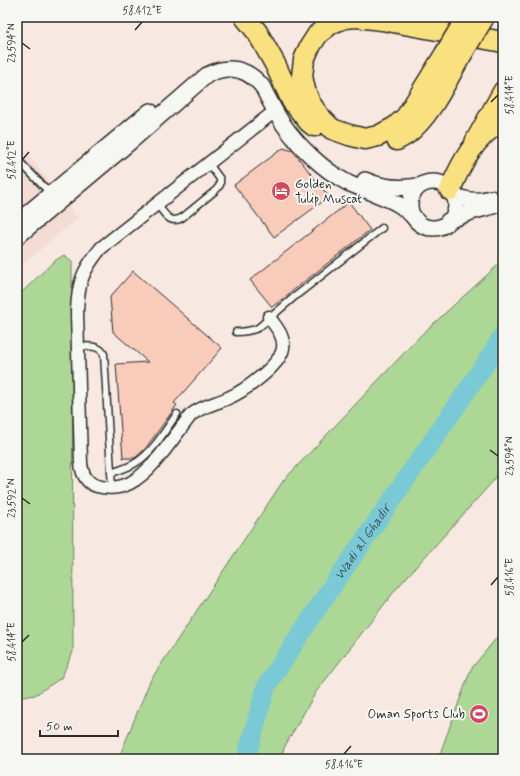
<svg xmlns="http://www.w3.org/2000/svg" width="520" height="776" font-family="Mynerve,sans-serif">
<rect width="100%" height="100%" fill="#f7e9e1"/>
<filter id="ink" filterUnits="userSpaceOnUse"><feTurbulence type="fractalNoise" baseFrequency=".025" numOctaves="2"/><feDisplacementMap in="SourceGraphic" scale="8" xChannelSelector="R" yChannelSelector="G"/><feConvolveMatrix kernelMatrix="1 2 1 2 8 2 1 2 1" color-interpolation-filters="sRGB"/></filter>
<g filter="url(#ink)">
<!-- built -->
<path fill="#f3dcd2" d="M17,141l61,77 -61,51z"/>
<!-- grass -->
<g fill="#acd795" stroke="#6c8160">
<path d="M64,255l8,6 1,391 -12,26 -26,17 -17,3 -1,-1v-400l36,-35z"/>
<path d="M503,263v202l-8,14 -98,109 -81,104 -31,54 -5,13h-159l-1,-4 30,-74 133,-200 137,-145 79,-72z"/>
<path d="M503,630v129h-65l33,-90z"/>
</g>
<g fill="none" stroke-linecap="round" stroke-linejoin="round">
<!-- river -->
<path stroke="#7ac9d6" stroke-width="19" id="s1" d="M246,759l20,-72 59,-90 159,-231 19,-31"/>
</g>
<!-- building -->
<g fill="#f8cbba" stroke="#2b2b2b">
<path d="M283,148l10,3 36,46 -55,40 -40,-52z"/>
<path d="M349,202l21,28 -98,77 -22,-27z"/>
<path d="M133,271l89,77 -48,55 3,2 -32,44 -10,9h-12l-7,-94 32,-2 -35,-30 -3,-35z"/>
</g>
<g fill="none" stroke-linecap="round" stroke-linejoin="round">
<defs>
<g id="service">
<path d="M17,159l34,35"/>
<path d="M157,204c7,9 13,22 26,13l33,-27 4,-5v-6l-11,-15"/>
<path d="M236,332c8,0 14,-1 22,-4l35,-30 89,-70"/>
<path d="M78,346c9,1 21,-2 26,8l8,134"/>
<path d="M111,473c9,-3 19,-6 26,-11 16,-10 29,-33 40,-48"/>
</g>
<path id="minor" d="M269,317c6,9 16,19 14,31 -2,17 -40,44 -55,50 -13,6 -26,8 -37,17 -16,20 -38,56 -61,68 -10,5 -22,6 -33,3 -11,-3 -15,-12 -16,-23l-4,-151c1,-29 5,-41 24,-64l174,-137"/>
<g id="tertiary">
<path d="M365,180c18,8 36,9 54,6"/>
<circle cx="433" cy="205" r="23"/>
<path d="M453,195c13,6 24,7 38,3"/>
<path d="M448,221l23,-9 22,-6 10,-4"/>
<path d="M17,222l133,-111"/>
<path d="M17,237l112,-94 78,-68c21,-11 40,-7 55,11 6,12 12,24 19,35 16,24 42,49 67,62 16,7 33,12 48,20l5,3 13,11"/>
</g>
<path id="primary" d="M475,141l28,-50"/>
<g id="trunk">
<path d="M245,17l12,15 18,32 17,37 17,21 5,4"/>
<path d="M445,54l-39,63 -11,10 -17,9 -13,3 -16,-4 -17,-6 -12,-12 -10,-14 -5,-13 -3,-14 2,-16 5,-12 9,-14 14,-11 13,-5 12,-1 25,3 121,22"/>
<path d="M397,140c3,-2 7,-4 10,-6 24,-19 38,-51 53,-77"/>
<path d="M450,190c12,-29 25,-53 53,-70"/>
</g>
</defs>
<!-- service casing -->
<use href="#service" stroke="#2b2b2b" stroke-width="9"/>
<!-- minor casing -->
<use href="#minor" stroke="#2b2b2b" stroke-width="15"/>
<!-- tertiary casing -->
<use href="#tertiary" stroke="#2b2b2b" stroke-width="18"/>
<!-- primary casing -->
<use href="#primary" stroke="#2b2b2b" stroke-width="22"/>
<!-- trunk casing -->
<use href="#trunk" stroke="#2b2b2b" stroke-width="23"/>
<!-- service -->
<use href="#service" stroke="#f6f6f2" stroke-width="6"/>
<!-- minor -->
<use href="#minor" stroke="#f6f6f2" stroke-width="12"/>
<!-- tertiary -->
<use href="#tertiary" stroke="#f6f6f2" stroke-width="15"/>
<!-- primary -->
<use href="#primary" stroke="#fae180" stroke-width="19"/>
<!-- trunk -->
<use href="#trunk" stroke="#fae180" stroke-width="20"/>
<defs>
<g id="trunk-bridge">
<path d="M445,54l22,-37"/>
<path d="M460,57l24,-40"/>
</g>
</defs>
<!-- trunk-bridge casing -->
<use href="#trunk-bridge" stroke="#2b2b2b" stroke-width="23" stroke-linecap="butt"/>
<!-- trunk-bridge -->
<use href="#trunk-bridge" stroke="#fae180" stroke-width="20"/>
</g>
</g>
<!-- ticks -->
<path fill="none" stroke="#2b2b2b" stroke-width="1.5" d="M135,30l7,-8M22,43l8,6M491,102l7,-7M22,160l7,-8M490,450l8,6M22,498l8,6M491,585l7,-8M22,642l7,-7M344,754l7,-8"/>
<!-- icons -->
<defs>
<symbol id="hotel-disc" viewBox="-11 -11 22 22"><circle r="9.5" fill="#d1495b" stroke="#f6f6f2"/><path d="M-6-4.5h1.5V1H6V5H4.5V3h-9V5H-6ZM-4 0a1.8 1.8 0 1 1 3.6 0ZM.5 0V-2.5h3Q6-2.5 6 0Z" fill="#fff"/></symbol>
<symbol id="stadium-disc" viewBox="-11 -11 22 22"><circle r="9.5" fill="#d1495b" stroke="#f6f6f2"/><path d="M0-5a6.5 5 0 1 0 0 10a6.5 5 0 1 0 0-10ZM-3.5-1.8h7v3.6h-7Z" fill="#fff"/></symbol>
</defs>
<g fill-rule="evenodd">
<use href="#hotel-disc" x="270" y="180" width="22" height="22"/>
<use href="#stadium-disc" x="468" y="703" width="22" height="22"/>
</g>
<g text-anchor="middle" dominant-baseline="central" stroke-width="4" stroke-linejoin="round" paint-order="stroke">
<!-- poi labels -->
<g font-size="13" fill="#2b2b2b" stroke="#f6f6f2" text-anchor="start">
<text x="295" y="184">Golden<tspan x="295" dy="15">Tulip Muscat</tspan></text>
<text x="465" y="714" text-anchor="end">Oman Sports Club</text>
</g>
<!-- water labels -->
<g font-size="14" font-style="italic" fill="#435a5e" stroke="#f6f6f2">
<text stroke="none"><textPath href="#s1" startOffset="249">Wadi al Ghadir</textPath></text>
</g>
</g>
<!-- margin -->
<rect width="520" height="776" fill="none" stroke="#f6f6f2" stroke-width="44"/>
<!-- scale -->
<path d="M40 730v6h78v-6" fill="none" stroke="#2b2b2b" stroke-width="2"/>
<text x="46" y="730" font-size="12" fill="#2b2b2b" stroke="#f6f6f2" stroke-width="3" paint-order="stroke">50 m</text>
<rect x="22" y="22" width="476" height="732" fill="none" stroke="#2b2b2b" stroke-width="1.5"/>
<g font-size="10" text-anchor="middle" fill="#2b2b2b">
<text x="142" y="14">58.412°E</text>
<text transform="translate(11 43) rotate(-90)" y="4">23.594°N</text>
<text transform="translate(509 95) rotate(-90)" y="4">58.414°E</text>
<text transform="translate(11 160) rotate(-90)" y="4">58.412°E</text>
<text transform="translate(509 456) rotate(-90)" y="4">23.594°N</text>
<text transform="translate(11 498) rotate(-90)" y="4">23.592°N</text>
<text transform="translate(509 577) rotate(-90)" y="4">58.416°E</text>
<text transform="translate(11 642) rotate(-90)" y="4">58.414°E</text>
<text x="344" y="768">58.416°E</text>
</g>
</svg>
